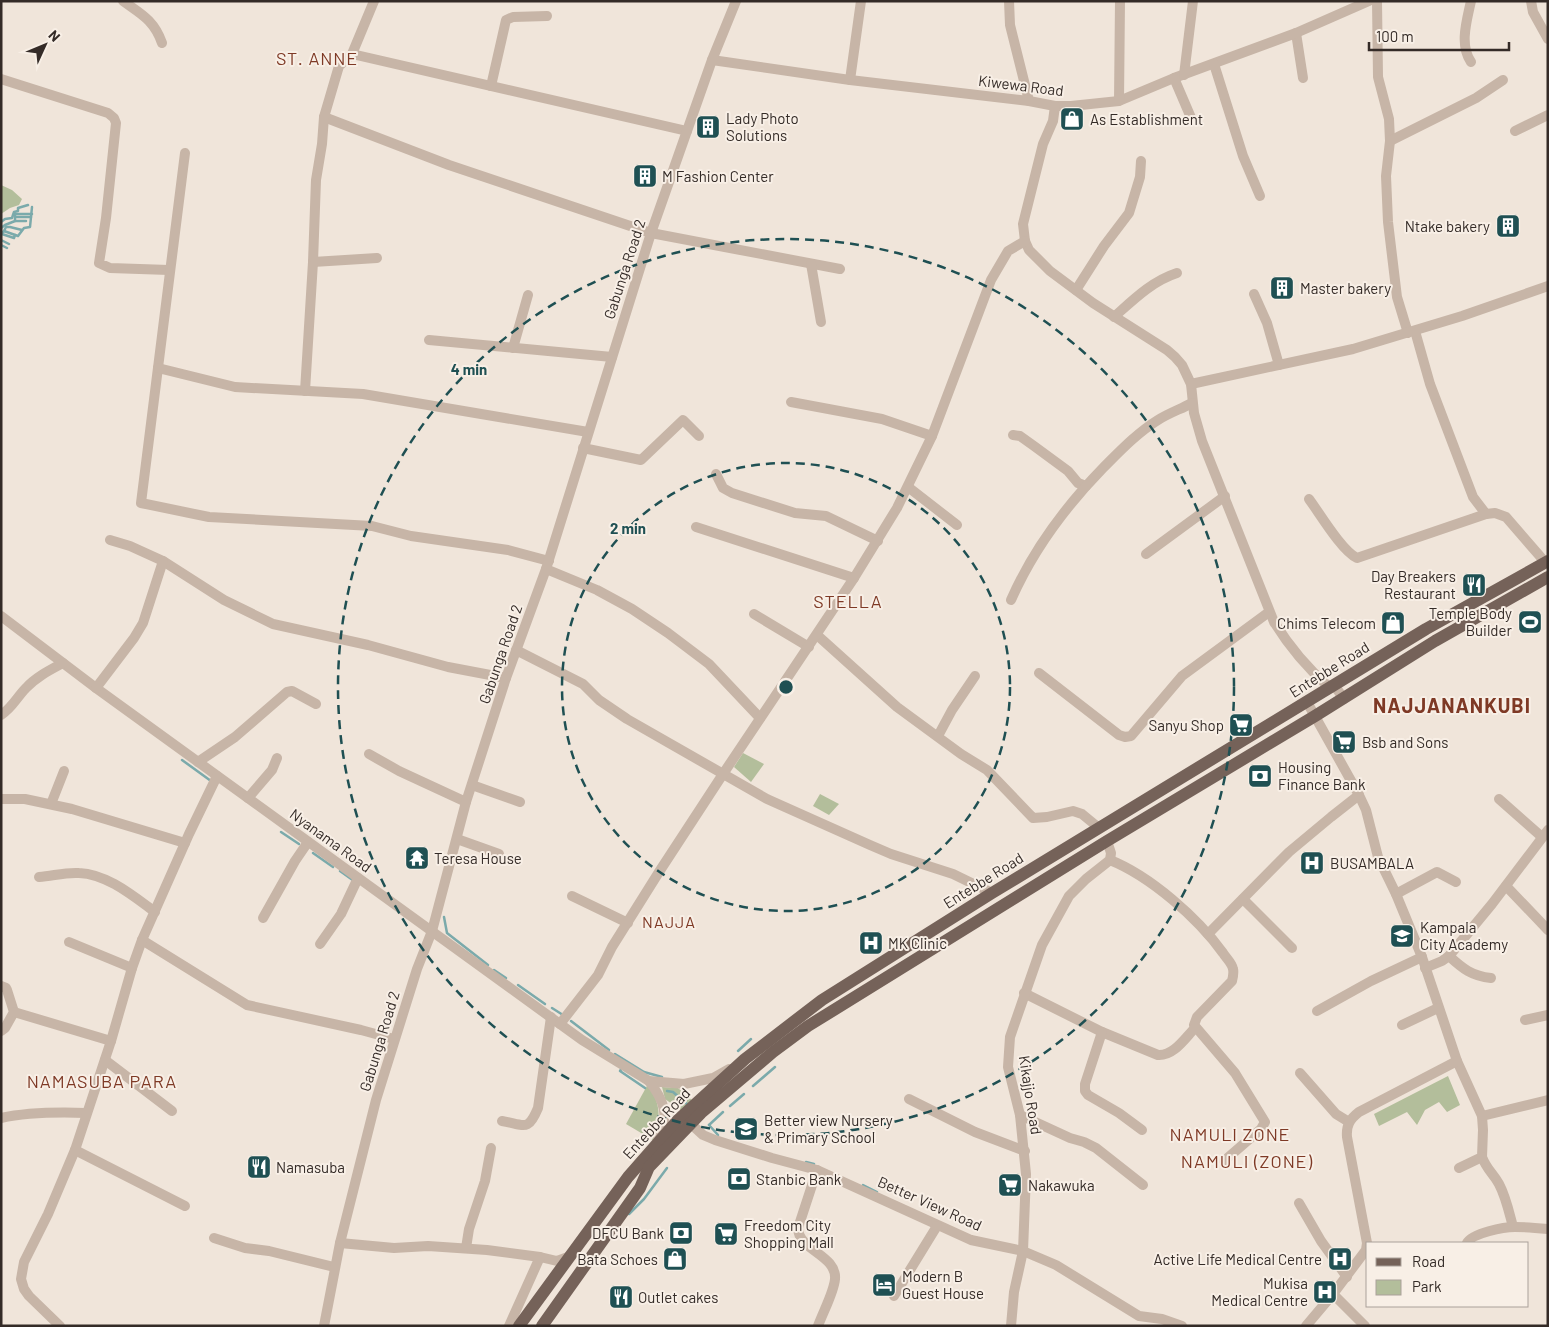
<svg xmlns="http://www.w3.org/2000/svg" width="1549" height="1327" font-family="Barlow,sans-serif">
<rect width="100%" height="100%" fill="#f0e5da"/>
<!-- green -->
<g fill="#b3be9b">
<path d="M1,185l11,5 10,9 -3,6 -9,3 -9,6z"/>
<path d="M743,753l21,11 -13,18 -17,-15z"/>
<path d="M820,794l19,10 -10,11 -16,-9z"/>
<path d="M1448,1076l12,29 -13,7 -8,-10 -14,8 -8,15 -10,-13 -28,14 -5,-12z"/>
<path d="M648,1084c12,18 14,35 5,56l-27,-16z"/>
<path d="M662,1087l16,1 15,13 -11,10 -17,-12z"/>
</g>
<g fill="none" stroke-linecap="round" stroke-linejoin="round">
<!-- stream -->
<g stroke="#7baaab" stroke-width="2.5">
<path d="M15,217v-3h17"/>
<path d="M15,221h11"/>
<path d="M1,222l4,-3 7,-1 2,-6 4,-1v-3l10,-3"/>
<path d="M1,228l4,-3 10,-4v-4h16"/>
<path d="M4,231l2,-4h4l12,3"/>
<path d="M1,234l3,-3 14,5 6,-8 6,-1 2,-20"/>
<path d="M2,234l12,4 1,-3"/>
<path d="M1,240l8,4"/>
<path d="M1,245l6,3"/>
<path d="M182,760l29,21"/>
<path d="M281,832l18,12"/>
<path d="M313,853l20,14"/>
<path d="M340,871l14,10"/>
<path d="M444,917l3,16 41,32"/>
<path d="M494,970l12,8"/>
<path d="M518,985l27,19"/>
<path d="M552,1008l11,7"/>
<path d="M571,1021l38,29"/>
<path d="M738,1051l13,-12"/>
<path d="M615,1054l29,18 18,5"/>
<path d="M622,1068l-2,3 25,17"/>
<path d="M753,1086l22,-19"/>
<path d="M667,1091l6,1 15,13"/>
<path d="M730,1106l14,-12"/>
<path d="M709,1125l14,-13"/>
<path d="M709,1125l9,10"/>
<path d="M806,1162l8,2"/>
<path d="M863,1185l14,7"/>
<path d="M629,1214l15,-15 23,-31"/>
</g>
<!-- minor -->
<g stroke="#c7b5a7" stroke-width="10">
<path d="M123,1c18,13 31,19 39,42"/>
<path d="M1009,1l1,24 19,76"/>
<path d="M1377,1l1,76 11,42 1,22 -4,35 2,46 9,75 11,36"/>
<path d="M1531,1l2,11 15,27"/>
<path d="M1296,33l7,45"/>
<path d="M352,54l335,77"/>
<path d="M712,60l138,20 179,21 26,5h16l48,-5 55,-23 122,-45 73,-32"/>
<path d="M1471,62c-12,-17 -4,-42 0,-61"/>
<path d="M1214,64l29,92 17,40"/>
<path d="M1184,75l9,-74"/>
<path d="M1174,78l18,42"/>
<path d="M1,79l107,34 6,5 2,5 -10,95 -7,45 11,5 59,2"/>
<path d="M850,80l11,-79"/>
<path d="M491,86l15,-66 7,-3 34,-1"/>
<path d="M1119,101l1,-100"/>
<path d="M1055,106l-2,15 -10,23 -20,80 2,17 4,9 21,21 43,32 74,47 8,7 7,8 9,19 3,29 8,28 72,181c15,24 32,45 54,64l6,-1 10,14"/>
<path d="M324,117l125,48 202,68 189,36"/>
<path d="M1515,131l33,-16"/>
<path d="M1390,141l86,-43 27,-18"/>
<path d="M185,153l-44,350 68,14 163,9 39,10 97,14 41,11"/>
<path d="M313,262l64,-4"/>
<path d="M811,264l10,58"/>
<path d="M1076,290l28,-44 25,-33 11,-36 1,-16"/>
<path d="M1254,294l13,29 12,42"/>
<path d="M1114,317c19,-17 38,-36 63,-44"/>
<path d="M1415,331l15,53 43,113 13,17"/>
<path d="M429,340l183,17"/>
<path d="M513,348l15,-53"/>
<path d="M158,368l77,19 128,7 225,38"/>
<path d="M1191,384l162,-35 109,-33 86,-30"/>
<path d="M305,391l8,-129 3,-82 6,-36 2,-27 15,-51 13,-12 22,-53"/>
<path d="M791,402l91,17 50,17"/>
<path d="M1013,435l7,1 14,10 34,25 10,12 8,3"/>
<path d="M583,448l58,12 42,-40 16,16"/>
<path d="M716,474l7,14 9,5 63,20 31,3 52,25"/>
<path d="M908,487l49,38"/>
<path d="M1309,499c11,15 33,52 48,59l129,-44 9,-1 11,4 39,45"/>
<path d="M696,527l158,51"/>
<path d="M110,540l20,6 33,15 61,39 49,24 95,21 80,22 58,11"/>
<path d="M1146,554l79,-58"/>
<path d="M546,569l51,21 35,19 36,24 41,31 51,54"/>
<path d="M1011,600c22,-50 54,-93 92,-132 17,-17 34,-35 55,-48 11,-7 23,-11 34,-17"/>
<path d="M754,614l55,33"/>
<path d="M1,616l95,72 486,352 67,41 35,3 29,-6 16,-9"/>
<path d="M817,635l80,72 64,47 26,16 46,48 14,-1 26,-6 9,3 17,14"/>
<path d="M516,650l67,34 16,16 28,19 140,80 103,46 21,9 62,20 39,19"/>
<path d="M1039,673l80,62 6,2 6,-1 51,-60 87,-64"/>
<path d="M96,688l38,-50 9,-15 20,-62"/>
<path d="M1307,702l52,93 7,15 12,47 18,37 26,63 35,104 25,55 1,14 -1,27 -23,11"/>
<path d="M1,715c11,-7 16,-18 25,-27 10,-11 24,-18 37,-25"/>
<path d="M938,736l14,-26 23,-34"/>
<path d="M369,754l30,17 67,31"/>
<path d="M198,762l37,-25 52,-45 5,-1 24,13"/>
<path d="M472,785l48,17"/>
<path d="M248,798l24,-28 5,-12"/>
<path d="M1,799h24l47,10 113,34"/>
<path d="M1499,799l43,38"/>
<path d="M51,804l13,-33"/>
<path d="M457,839l42,15"/>
<path d="M1110,860c40,16 88,58 113,93 3,5 9,10 10,16 1,4 0,8 -1,12l-35,36 -3,8 41,48 30,49 -4,7 -37,32"/>
<path d="M39,877c14,-1 26,-5 40,-4 28,1 54,23 76,39"/>
<path d="M1506,886l42,44"/>
<path d="M1396,894l41,-22 19,10"/>
<path d="M572,896l56,27"/>
<path d="M1243,899l49,49"/>
<path d="M263,918l32,-57 13,-19"/>
<path d="M1208,934l81,-82 42,-35 28,-22"/>
<path d="M142,940l105,65 114,25 33,9"/>
<path d="M69,942l63,26"/>
<path d="M320,944l21,-30 17,-36"/>
<path d="M1449,956c14,13 23,20 42,22"/>
<path d="M1425,968l17,-7 7,-5 43,-52 56,-74"/>
<path d="M1,986l5,2 1,2 7,22 -9,16 -4,3"/>
<path d="M1024,993l78,39 56,23c16,1 27,-17 37,-27"/>
<path d="M1317,1011l54,-30 51,-24"/>
<path d="M14,1012l97,29"/>
<path d="M1525,1020l23,-5"/>
<path d="M560,1024l38,-49 14,-28 47,-75 64,-98 131,-196 43,-70 35,-72 59,-156 17,-29 17,-10"/>
<path d="M1402,1025l36,-17"/>
<path d="M1102,1032l-17,52v7l3,4 31,18 23,17"/>
<path d="M105,1060l67,51"/>
<path d="M1300,1073l36,41 13,8"/>
<path d="M649,1081c14,18 22,35 9,58"/>
<path d="M909,1099l66,33 50,19"/>
<path d="M1020,1115l50,23 14,4 12,6 47,37"/>
<path d="M1482,1116l66,-16"/>
<path d="M1,1118c28,-6 56,-6 85,-5"/>
<path d="M502,1121c23,4 26,11 36,-13l13,-91"/>
<path d="M691,1124l12,11 12,5 57,18 45,12 154,70 52,11 33,14 83,51 23,3 20,7"/>
<path d="M75,1150l110,56"/>
<path d="M1482,1157c5,13 11,16 17,27 7,13 10,28 14,43"/>
<path d="M817,1170l-19,58c0,22 39,27 37,51 -1,13 -12,33 -17,47"/>
<path d="M1299,1203l22,38 26,36"/>
<path d="M214,1238l31,10 24,3 65,16"/>
<path d="M340,1243l54,5 34,-2 59,4 53,7 17,4 11,-4"/>
<path d="M1467,1243c5,-10 37,-16 48,-16 11,0 22,1 33,2"/>
<path d="M466,1248l3,-19 16,-48 6,-33"/>
<path d="M1333,1294l32,32"/>
<path d="M894,1296l43,-70"/>
<path d="M60,1326l-31,-30 -5,-7 -3,-10 3,-17 24,-48 27,-64 36,-109 21,-73 10,-28 47,-106 28,-58"/>
<path d="M324,1326l16,-83 36,-143 41,-131 15,-38 34,-129 40,-124 40,-109 105,-336 61,-173 24,-59"/>
<path d="M509,1326l31,-69"/>
<path d="M1011,1326l3,-34 9,-41 3,-77 -6,-59 -12,-48 2,-30 32,-92 27,-49 17,-17 24,-19 1,-7 -4,-12"/>
<path d="M1306,1326l27,-32 33,-44 1,-7 -20,-106c-1,-12 3,-18 12,-25l98,-51"/>
</g>
<!-- major -->
<g stroke="#756259" stroke-width="12">
<path d="M519,1326l109,-149 50,-57 67,-61 77,-59 170,-107 342,-208 92,-56 122,-68"/>
<path d="M542,1326l98,-138 9,-21 52,-54 72,-61 35,-26 299,-185 208,-125 120,-75 113,-64"/>
</g>
</g>
<!-- distance rings -->
<g fill="none" stroke="#1f5053" stroke-width="2.5" stroke-dasharray="9 6">
<circle cx="786" cy="687" r="224"/>
<circle cx="786" cy="687" r="448"/>
</g>
<!-- icons -->
<defs>
<symbol id="shop-square" viewBox="-11 -11 22 22"><rect x="-9" y="-9" width="18" height="18" rx="4" fill="#1f5053" stroke="#f8efe6"/><path d="M-5-2.5h2.3a2.7 3.5 0 0 1 5.4 0H5L5.5 6h-11ZM-1.5-2.5h3a1.5 2.3 0 0 0-3 0Z" fill="#fff"/></symbol>
<symbol id="building-square" viewBox="-11 -11 22 22"><rect x="-9" y="-9" width="18" height="18" rx="4" fill="#1f5053" stroke="#f8efe6"/><path d="M-4-6H4V6H1V3H-1V6H-4ZM-2.5-4.3h1.7v1.8h-1.7ZM.8-4.3h1.7v1.8H.8ZM-2.5-1h1.7V.8h-1.7ZM.8-1h1.7V.8H.8Z" fill="#fff"/></symbol>
<symbol id="restaurant-square" viewBox="-11 -11 22 22"><rect x="-9" y="-9" width="18" height="18" rx="4" fill="#1f5053" stroke="#f8efe6"/><path d="M-5-6h1v4h1v-4h1v4h1v-4h1v5L-1.5 .5V6h-2V.5L-5-1ZM5-6V6H3V1.5H1.5Q1.5-4 5-6Z" fill="#fff"/></symbol>
<symbol id="stadium-square" viewBox="-11 -11 22 22"><rect x="-9" y="-9" width="18" height="18" rx="4" fill="#1f5053" stroke="#f8efe6"/><path d="M0-5a6.5 5 0 1 0 0 10a6.5 5 0 1 0 0-10ZM-3.5-1.8h7v3.6h-7Z" fill="#fff"/></symbol>
<symbol id="supermarket-square" viewBox="-11 -11 22 22"><rect x="-9" y="-9" width="18" height="18" rx="4" fill="#1f5053" stroke="#f8efe6"/><path d="M-6-5.5h2.5l.6 2H6L4.5 2H-2.5L-4.4-4H-6ZM-1.5 3.2a1.3 1.3 0 1 0 .1 0ZM3 3.2a1.3 1.3 0 1 0 .1 0Z" fill="#fff"/></symbol>
<symbol id="bank-square" viewBox="-11 -11 22 22"><rect x="-9" y="-9" width="18" height="18" rx="4" fill="#1f5053" stroke="#f8efe6"/><path d="M-6-4H6V4H-6ZM0-2.3a2.3 2.3 0 1 0 0 4.6a2.3 2.3 0 1 0 0-4.6Z" fill="#fff"/></symbol>
<symbol id="temple-square" viewBox="-11 -11 22 22"><rect x="-9" y="-9" width="18" height="18" rx="4" fill="#1f5053" stroke="#f8efe6"/><path d="M0-6L5-2H3V0L6.5 2.5H4V6H1.5V3h-3V6H-4V2.5H-6.5L-3 0V-2H-5Z" fill="#fff"/></symbol>
<symbol id="hospital-square" viewBox="-11 -11 22 22"><rect x="-9" y="-9" width="18" height="18" rx="4" fill="#1f5053" stroke="#f8efe6"/><path d="M-5-5h3v3.5h4V-5h3V5h-3V1.5h-4V5h-3Z" fill="#fff"/></symbol>
<symbol id="school-square" viewBox="-11 -11 22 22"><rect x="-9" y="-9" width="18" height="18" rx="4" fill="#1f5053" stroke="#f8efe6"/><path d="M0-5L7-2L0 1L-7-2ZM-4 1L0 2.5L4 1V4Q0 6-4 4Z" fill="#fff"/></symbol>
<symbol id="hotel-square" viewBox="-11 -11 22 22"><rect x="-9" y="-9" width="18" height="18" rx="4" fill="#1f5053" stroke="#f8efe6"/><path d="M-6-4.5h1.5V1H6V5H4.5V3h-9V5H-6ZM-4 0a1.8 1.8 0 1 1 3.6 0ZM.5 0V-2.5h3Q6-2.5 6 0Z" fill="#fff"/></symbol>
</defs>
<g fill-rule="evenodd">
<use href="#shop-square" x="1058" y="105" width="28" height="28"/>
<use href="#building-square" x="694" y="113" width="28" height="28"/>
<use href="#building-square" x="631" y="162" width="28" height="28"/>
<use href="#building-square" x="1494" y="212" width="28" height="28"/>
<use href="#building-square" x="1268" y="274" width="28" height="28"/>
<use href="#restaurant-square" x="1460" y="571" width="28" height="28"/>
<use href="#stadium-square" x="1516" y="608" width="28" height="28"/>
<use href="#shop-square" x="1379" y="609" width="28" height="28"/>
<use href="#supermarket-square" x="1227" y="711" width="28" height="28"/>
<use href="#supermarket-square" x="1330" y="728" width="28" height="28"/>
<use href="#bank-square" x="1246" y="762" width="28" height="28"/>
<use href="#temple-square" x="403" y="844" width="28" height="28"/>
<use href="#hospital-square" x="1298" y="849" width="28" height="28"/>
<use href="#school-square" x="1388" y="922" width="28" height="28"/>
<use href="#hospital-square" x="857" y="929" width="28" height="28"/>
<use href="#school-square" x="732" y="1115" width="28" height="28"/>
<use href="#restaurant-square" x="245" y="1153" width="28" height="28"/>
<use href="#bank-square" x="725" y="1165" width="28" height="28"/>
<use href="#supermarket-square" x="996" y="1171" width="28" height="28"/>
<use href="#bank-square" x="667" y="1219" width="28" height="28"/>
<use href="#supermarket-square" x="712" y="1220" width="28" height="28"/>
<use href="#shop-square" x="661" y="1245" width="28" height="28"/>
<use href="#hospital-square" x="1326" y="1245" width="28" height="28"/>
<use href="#hotel-square" x="870" y="1271" width="28" height="28"/>
<use href="#hospital-square" x="1311" y="1278" width="28" height="28"/>
<use href="#restaurant-square" x="607" y="1283" width="28" height="28"/>
</g>
<g text-anchor="middle" dominant-baseline="central" stroke-width="4" stroke-linejoin="round" paint-order="stroke">
<!-- street labels -->
<g font-size="15" fill="#342b27" stroke="#f8efe6">
<text transform="translate(1021 85) rotate(7)">Kiwewa Road</text>
<text transform="translate(624 269) rotate(-72)">Gabunga Road 2</text>
<text transform="translate(500 654) rotate(-71)">Gabunga Road 2</text>
<text transform="translate(1329 669) rotate(-32)">Entebbe Road</text>
<text transform="translate(331 840) rotate(36)">Nyanama Road</text>
<text transform="translate(983 880) rotate(-32)">Entebbe Road</text>
<text transform="translate(379 1041) rotate(-73)">Gabunga Road 2</text>
<text transform="translate(1031 1095) rotate(81)">Kikajjo Road</text>
<text transform="translate(656 1123) rotate(-47)">Entebbe Road</text>
<text transform="translate(930 1203) rotate(24)">Better View Road</text>
</g>
<!-- poi labels -->
<g font-size="15" fill="#342b27" stroke="#f8efe6" text-anchor="start">
<text x="726" y="118">Lady Photo<tspan x="726" dy="17">Solutions</tspan></text>
<text x="1090" y="119">As Establishment</text>
<text x="662" y="176">M Fashion Center</text>
<text x="1490" y="226" text-anchor="end">Ntake bakery</text>
<text x="1300" y="288">Master bakery</text>
<text x="1456" y="576" text-anchor="end">Day Breakers<tspan x="1456" dy="17">Restaurant</tspan></text>
<text x="1512" y="613" text-anchor="end">Temple Body<tspan x="1512" dy="17">Builder</tspan></text>
<text x="1376" y="623" text-anchor="end">Chims Telecom</text>
<text x="1224" y="725" text-anchor="end">Sanyu Shop</text>
<text x="1362" y="742">Bsb and Sons</text>
<text x="1278" y="767">Housing<tspan x="1278" dy="17">Finance Bank</tspan></text>
<text x="434" y="858">Teresa House</text>
<text x="1330" y="863">BUSAMBALA</text>
<text x="1420" y="927">Kampala<tspan x="1420" dy="17">City Academy</tspan></text>
<text x="888" y="943">MK Clinic</text>
<text x="764" y="1120">Better view Nursery<tspan x="764" dy="17">&amp; Primary School</tspan></text>
<text x="276" y="1167">Namasuba</text>
<text x="756" y="1179">Stanbic Bank</text>
<text x="1028" y="1185">Nakawuka</text>
<text x="744" y="1225">Freedom City<tspan x="744" dy="17">Shopping Mall</tspan></text>
<text x="664" y="1233" text-anchor="end">DFCU Bank</text>
<text x="658" y="1259" text-anchor="end">Bata Schoes</text>
<text x="1322" y="1259" text-anchor="end">Active Life Medical Centre</text>
<text x="902" y="1276">Modern B<tspan x="902" dy="17">Guest House</tspan></text>
<text x="1308" y="1283" text-anchor="end">Mukisa<tspan x="1308" dy="17">Medical Centre</tspan></text>
<text x="638" y="1297">Outlet cakes</text>
</g>
<!-- neighbourhood labels -->
<g font-size="16" letter-spacing="1" fill="#7e3925" stroke="#f8efe6">
<text x="669" y="921">NAJJA</text>
</g>
<!-- quarter labels -->
<g font-size="18" letter-spacing="1" fill="#7e3925" stroke="#f8efe6">
<text x="317" y="58">ST. ANNE</text>
<text x="848" y="601">STELLA</text>
<text x="102" y="1081">NAMASUBA PARA</text>
<text x="1230" y="1134">NAMULI ZONE</text>
<text x="1247" y="1161">NAMULI (ZONE)</text>
</g>
<!-- district labels -->
<g font-size="20" font-weight="bold" letter-spacing="1" fill="#7e3925" stroke="#f8efe6">
<text x="1452" y="705">NAJJANANKUBI</text>
</g>
</g>
<circle cx="786" cy="687" r="8" fill="#1f5053" stroke="#f8efe6" stroke-width="2.5"/>
<g font-size="15" text-anchor="middle" font-weight="bold" fill="#1f5053" stroke="#f8efe6" stroke-width="4" stroke-linejoin="round" paint-order="stroke">
<text x="469" y="375">4 min</text>
<text x="628" y="534">2 min</text>
</g>
<!-- border -->
<rect width="1549" height="1327" fill="none" stroke="#342b27" stroke-width="5"/>
<!-- legend -->
<rect x="1366" y="1242" width="162" height="65" fill="#f8efe6" stroke="#aaa19a"/>
<rect x="1376" y="1258" width="25" height="8" fill="#756259" stroke="#aaa19a"/>
<text x="1412" y="1267" font-size="15" fill="#342b27">Road</text>
<rect x="1376" y="1280" width="25" height="15" fill="#b3be9b" stroke="#aaa19a"/>
<text x="1412" y="1292" font-size="15" fill="#342b27">Park</text>
<!-- north arrow -->
<g transform="translate(45 45) rotate(46)" stroke="#f8efe6" stroke-width="4" paint-order="stroke">
<path d="M0-4L9 19L0 12L-9 19Z" fill="#342b27"/>
<text y="-8" font-size="14" font-weight="bold" text-anchor="middle" fill="#342b27">N</text>
</g>
<!-- scale -->
<path d="M1369 42v8h140v-8" fill="none" stroke="#342b27" stroke-width="2.5"/>
<text x="1376" y="42" font-size="15" fill="#342b27" stroke="#f8efe6" stroke-width="4" paint-order="stroke">100 m</text>
</svg>
